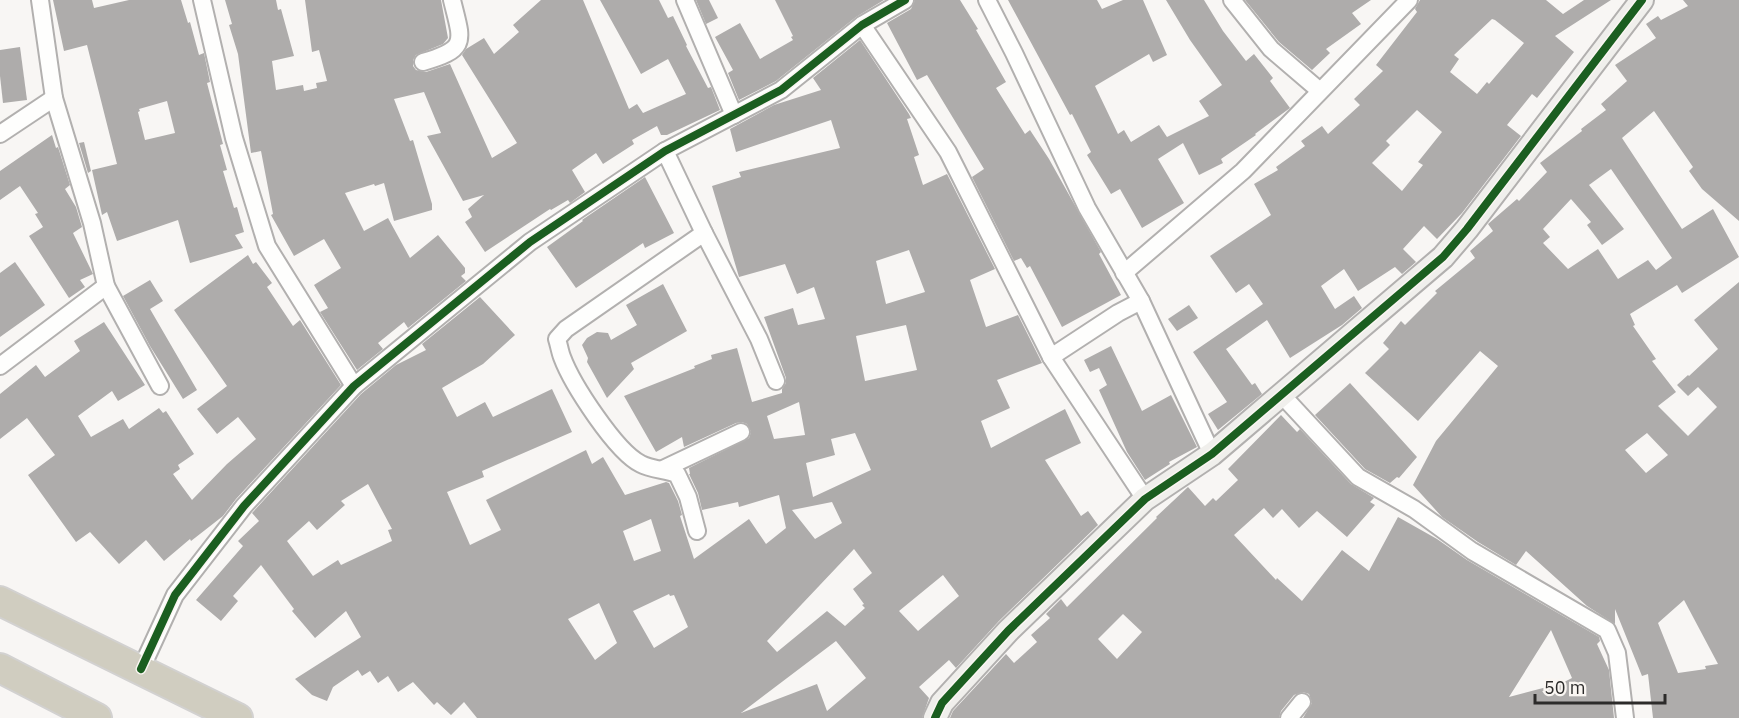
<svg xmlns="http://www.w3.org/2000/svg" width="1739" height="718" font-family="'IBM Plex Sans',sans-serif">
<rect width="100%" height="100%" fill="#f8f6f4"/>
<!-- building -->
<g fill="#aeacab" fill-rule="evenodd">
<path d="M53,0h39l2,8 35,-8h52l7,23 2,-1 9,33 5,-2 6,29 -3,1 16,61 -3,1 7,25 -4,1 11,37 3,-1 7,25 -9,3 8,13 -53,15 -12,-43 -61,21 -10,-29 -5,3 -10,-45 25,-6 -30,-119 -23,6zM167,101l8,32 -30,7 -7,-28 2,-1 -1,-2z"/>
<path d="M225,0h51l2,10 3,-1 13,47 -22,5 4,29 27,-5 1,6 13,-3 -1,-5 11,-2 -8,-31 -7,2 -7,-52h136l7,38 -5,6 -27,11 -3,5v6l3,4 10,2 24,-8 42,94 25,-15 -55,-88 4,-6 18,-11 10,16 25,-22 -6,-7 28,-25h42l46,109 8,-5 6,9 43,-19 -18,-35 -27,15 -41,-74h59l9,18 5,-2 14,29 -1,1 22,42 3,-1 9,23 -53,25h-6l-4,-9 -25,14 2,4 -31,20 -7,-11 -24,17 13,22 -15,11 -2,-3 -17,10 -1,-1 -65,43 -20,-30 7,-5 -4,-8 16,-14 -21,6 -36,-65 14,-3 -17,-41 -30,7 16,42 3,-1 19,64v6l-38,11 -10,-38 -9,3 -1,-2 -29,9 19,38 24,-13 22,40 28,-23 27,33v5l-4,3 5,5 -58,47 -4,-6 -26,21 5,6 -26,21 -37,-58 8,-4 -14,-23 27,-17 -17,-29 -30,17 -23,-41 2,-1 -12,-63 -10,2 -13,-99 -9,-29 3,-1z"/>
<path d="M696,0h13l9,18 -12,6z"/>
<path d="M775,0h109l-28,17 -80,64 -37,19 -11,-27 5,-3 -18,-33 25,-14 20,36 33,-19 -2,-3 2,-1z"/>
<path d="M915,0h45l18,29 -2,1 30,52 -10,6 29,46 5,-4 19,29 52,93 -2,2 22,41 -59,32 -32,-61 -3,2 -6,-10 -7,3 -42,-84 12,-8 -57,-94 -10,5 -30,-57 24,-14z"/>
<path d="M1008,0h89l5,9 21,-9h20l24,55 -14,7 -4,-8 -54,32 23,48 6,-4 7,12 28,-17 8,12 42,-21 -10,-15 23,-16 -32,-45 -24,-40h38l19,31 23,30 8,-7 19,24 -3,3 20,27 -35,26 1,1 -35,24 2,4 -24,12 -16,-32 -25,16 26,44 -42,25 -22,-39 -9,5 -24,-39 4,-3 -19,-38 -2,1z"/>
<path d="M1245,0h126l-19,13 9,11 -35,25 4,4 -18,17 -33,-28z"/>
<path d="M1420,0h126l17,14 21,-14h27l-56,36 19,16 -37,46 -5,-4 -25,31 14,11 -59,77 -25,26 -13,-13 -21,23 13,13 -14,12 -7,-7 -37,24 -14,-22 -23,17 14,23 19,-13 8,12 -20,17 -52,33 -23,-38 -41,29 26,36 3,-2 7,11 -44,36 -10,-16 19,-12 -34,-50 70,-48 -14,-20 -13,9 -26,-37 61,-41 -17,-31 24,-14 -2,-3 29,-21 -4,-5 21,-15 6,8 32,-29 -6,-6 29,-28 -7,-6 41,-53 -2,-3zM1492,19l3,1 29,23 -35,41 -2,-2 -10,12 -27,-22 9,-13 -5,-4zM1417,110l25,22 -24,30 5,3 -21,26 -30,-28 18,-18 -4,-4z"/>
<path d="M1683,0h56v221l-37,-32 -13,-18 4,-4 -39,-56 -32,27 60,91 31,-20 26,48 -57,36 -5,-8 -47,29 5,11 -2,1 23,33 -4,2 24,31 -18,14 30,30 29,-29 -19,-20 -10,9 -11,-11 11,-10 1,1 29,-27 -24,-29 45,-38v436h-86l-5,-44 -6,2 -27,-67v15l-28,-18 -61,-55 -10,14 -38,-23 -36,-25 -29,-32 23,-44 62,-75 -18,-15 -62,70 -53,-48 24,-24 -6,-6 18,-22 4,4 32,-32 -2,-2 40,-33 -5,-7 23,-20 -5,-7 29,-25 2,2 28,-29 -7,-9 42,-32 -1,-2 25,-19 -5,-6 26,-23 -12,-16 41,-27 -10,-14 12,-8 3,4 27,-14zM1611,169l61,89 -16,12 -8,-10 -30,19 -20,-30 -30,20 -25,-26 7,-6 -7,-8 28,-30 20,23 -4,3 15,20 22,-16 -35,-44zM1647,433l21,22 -22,18 -21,-23zM1684,600l34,64 -13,2 1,3 -28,4 -20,-50z"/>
<path d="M860,40l49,74 2,4 -4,1 12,36 -5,2 9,28 24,-11 48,95 -25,11 16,47 32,-12 24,48 -45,17 13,28 -29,13 10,27 74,-39 16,34 -36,17 36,56 7,-5 10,14 -99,96 -43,47 -7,-8 -30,27 10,11 -7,20h-445l-13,-16 -13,13 -14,-13 -3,3 -21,-23 -15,10 -10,-16 -10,7 -8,-12 -8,5 -4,-6 -25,17 -6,14 -15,-6 -17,-16 66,-42 -15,-26 -31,27 -23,-27 2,-2 -33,-44 -28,31 5,5 -17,20 -25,-21 47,-54 -5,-5 21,-20 -7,-8 109,-119 35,-29 30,-15 -4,-6 58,-47 35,38 -32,29 -41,24 15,29 28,-15 8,15 59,-28 20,43 -90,39 2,6 -37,15 23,53 31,-15 -15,-30 100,-50 6,14 11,-7 22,38 41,-13 3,1 9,18 4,14 -2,1 14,43 55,-40 17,25 20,-16 -7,-33 -40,12 -1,-5 -36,8 -4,-17 -9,-19h1l-1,-6 60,-30 2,-6 -4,-8 -5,-2 -6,1 -52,24 -2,-10 -26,15 -32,-56 71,-28 -1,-2 18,-7 -1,-4 26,-7 15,54 30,-9v-4l4,-6v-5l-22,-61 29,-9 5,17 27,-6 -11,-32 -17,7 -12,-30 -46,13 -27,-91 29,-9 -2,-5 101,-24 -9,-28 -95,32 -6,-23 44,-24 47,-15 -8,-12zM909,250l16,42 -39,12 -10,-43zM906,325l11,45 -52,11 -9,-45zM799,402l6,33 -31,4 -7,-23zM855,433l16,37 -58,27 -7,-34 29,-8 -4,-16zM368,484l24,45 -4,1 4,11 -51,24 -3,-5 -25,16 -26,-35 22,-20 8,9 28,-25 -4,-4zM832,502l10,21 -27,16 -23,-29zM651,519l10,32 -27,10 -11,-30zM854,549l18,24 -19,16 11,15 -2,1 3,3 -20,18 -18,-15 -50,41 -10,-11zM943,575l16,21 -41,35 -19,-20zM669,594l1,2 4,-1 14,32 -34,21 -21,-37zM599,603l18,40 -22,17 -27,-41zM836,641l30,37 -39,33 -10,-27 -76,29z"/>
<path d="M20,47l7,53 -24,3 -3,-27v-26z"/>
<path d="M52,135l4,13 2,-1 12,38 -5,4 11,18 6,20 -9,6 20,41 -13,6 5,7 -16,11 -40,-62 14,-9 -8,-13 3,-1 -18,-27 -20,14v-29z"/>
<path d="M84,142l7,29 -3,2 -9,-30z"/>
<path d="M645,177l29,56 -29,15 -2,-5 -67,45 -29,-41 36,-26 -1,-1z"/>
<path d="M248,255l5,9 3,-2 16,21 -5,4 26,39 7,-6 41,65 -105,114 -13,17 -32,25 -1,-2 -26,22 -18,-21 -27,24 -29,-32 -14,10 -48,-67 27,-20 -28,-37 -27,21v-45l36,-29 9,12 35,-26 -6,-10 30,-19 41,63 -27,16 -6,-10 -34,25 13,21 32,-18 6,10 30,-21 4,5 3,-2 28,43 -16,11 2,4 -7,5 19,26 35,-36 29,-25 -18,-22 -21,17 -20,-25 30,-23 -53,-76z"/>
<path d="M15,262l30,43 -45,32v-64z"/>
<path d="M150,280l13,21 -13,8 47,81 -14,9 -33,-53 -27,-50z"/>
<path d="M663,284l24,47 -56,32 3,6 -27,29 -20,-36 1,-4 -6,-13 5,-7 10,-6 11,1 3,7 26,-15 -11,-20z"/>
<path d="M1189,305l9,13 -21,13 -9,-12z"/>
<path d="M1111,346l31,65 29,-16 26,52 -28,15 1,2 -25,16 -18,-28 -28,-62 8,-5 -8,-17 -9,4 -6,-12z"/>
<path d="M1350,383l67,74 -18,21 -2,-1 -7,6 -25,-14 -50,-54z"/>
<path d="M1281,415l16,17 3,-3 51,55 23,14 -4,4 5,3 -28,32 -30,-26 -18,17 -17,-19 -9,9 -9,-10 -30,27 42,45 1,-2 25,23 40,-51 27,21 29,-54 39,22 30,21 132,77 1,4 -3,3 12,26 5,48h-311l9,-15 -3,-9 -6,-2 -9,3 -13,16 -2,7h-329l3,-7 53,-57 8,9 23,-21 -6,-7 19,-17 -4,-4 15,-15 6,8 90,-89 -1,-1 32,-30 17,19 8,-8 3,3 22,-21 -10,-11zM1123,614l19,18 -25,27 -19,-20zM1551,630l21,48 -10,5 -53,14z"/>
</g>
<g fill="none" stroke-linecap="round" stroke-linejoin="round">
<defs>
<g id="street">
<path d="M40,0l14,98 38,125 14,63 54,100"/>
<path d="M202,0l32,138 33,108 87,140"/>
<path d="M685,0l49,115"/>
<path d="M987,0l27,53 73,155 54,93 71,153"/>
<path d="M1232,0l39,49 49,42"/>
<path d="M862,25l86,127 103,205 94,142"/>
<path d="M423,62c46,-13 39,-21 29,-62"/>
<path d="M0,134l54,-36"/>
<path d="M665,151l39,82 55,106 17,42"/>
<path d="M1124,273l119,-102 166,-171"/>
<path d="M1051,357l67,-44 23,-12"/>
<path d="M0,366l106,-80"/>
<path d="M1281,394l77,83 56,32 58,42 135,79 10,23 8,65"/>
<path d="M663,469l78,-37"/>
<path d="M697,531l-9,-34 -11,-23c-11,-4 -27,-5 -36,-10 -25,-12 -69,-80 -79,-107 -2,-5 -3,-12 -5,-18l9,-10 138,-96"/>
<path d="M141,669l34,-74 69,-89 110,-120 176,-144 135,-91 116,-61 81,-65 43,-25"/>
<path d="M1289,718l13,-16"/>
</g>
<path id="secondary" d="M935,718l7,-15 66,-72 137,-132 67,-45 231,-197 24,-28 175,-229"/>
<g id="highway">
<path d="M0,601l238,117"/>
<path d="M0,668l97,50"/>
</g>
</defs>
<!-- street casing -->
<use href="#street" stroke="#b2b0af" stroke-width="20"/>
<!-- secondary casing -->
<use href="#secondary" stroke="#b2b0af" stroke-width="26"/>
<!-- highway casing -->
<use href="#highway" stroke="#d2d1d0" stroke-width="32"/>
<!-- street -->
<use href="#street" stroke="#fefefd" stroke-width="16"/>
<!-- secondary -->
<use href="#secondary" stroke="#f0efec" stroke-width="22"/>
<!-- highway -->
<use href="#highway" stroke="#d0cdc0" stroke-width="28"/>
<defs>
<g id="cycleway">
<path d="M141,669l34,-74 69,-89 110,-120 176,-144 135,-91 116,-61 81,-65 43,-25"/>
<path d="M935,718l7,-15 66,-72 137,-132 67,-45 231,-197 24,-28 175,-229"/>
</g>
</defs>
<!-- cycleway casing -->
<use href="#cycleway" stroke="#faf6f2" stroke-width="11"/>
<!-- cycleway -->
<use href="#cycleway" stroke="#1b5e20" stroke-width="8"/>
</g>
<!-- scale -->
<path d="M1535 694v9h130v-9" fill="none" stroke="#2c2b2a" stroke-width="3"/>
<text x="1544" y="694" font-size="18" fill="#2c2b2a" stroke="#faf6f2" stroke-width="4.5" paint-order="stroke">50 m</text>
</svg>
